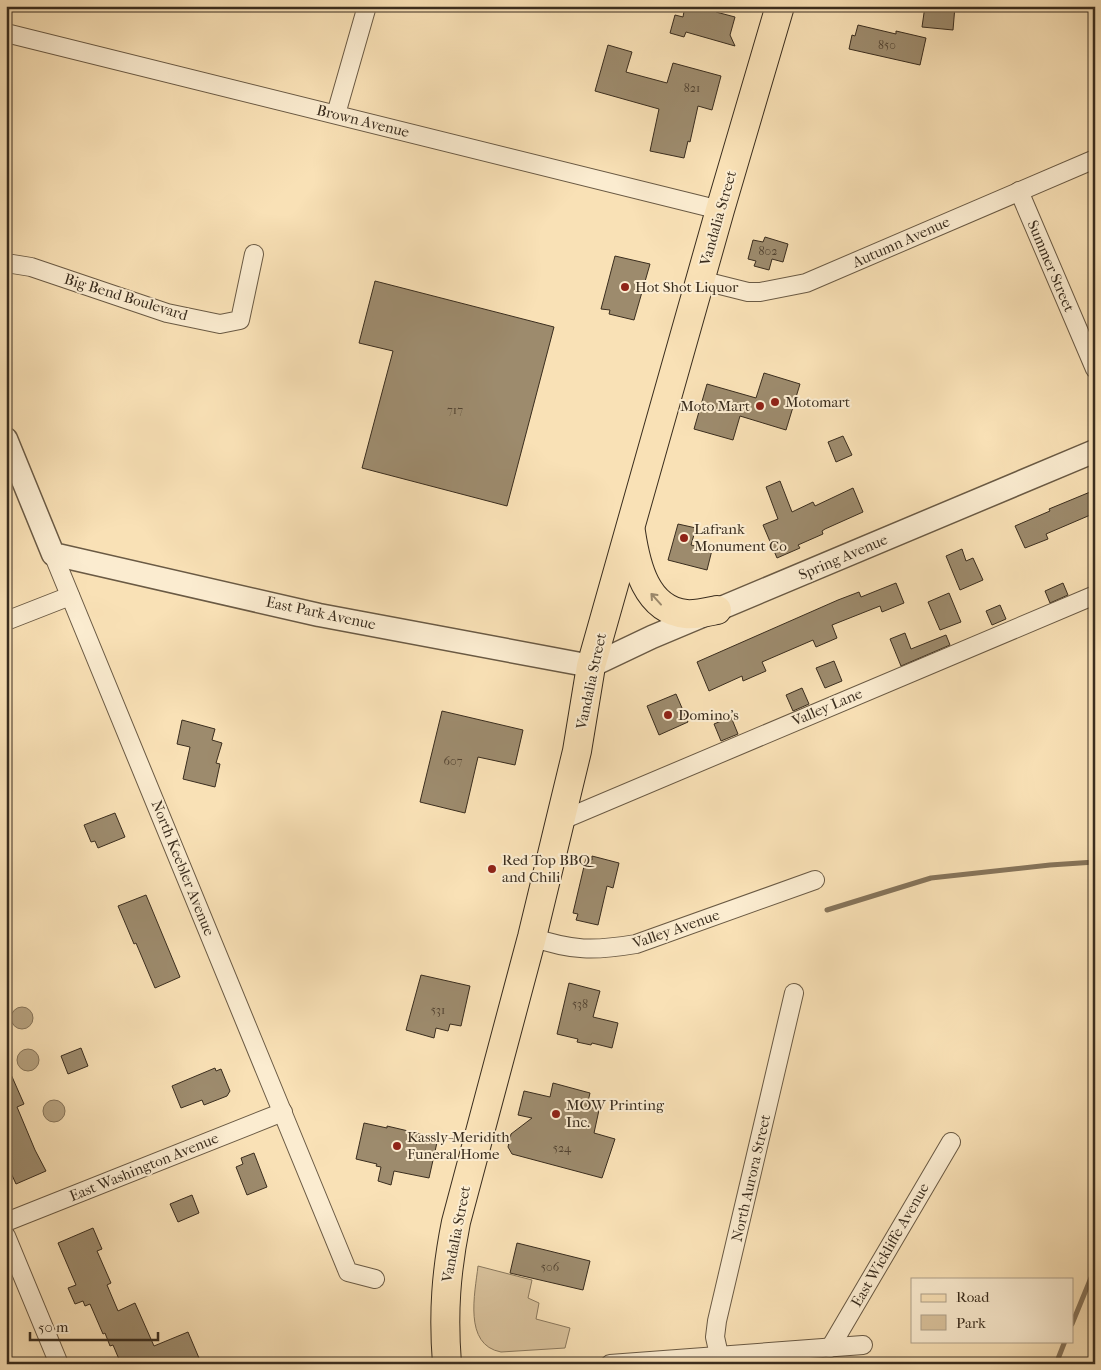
<svg xmlns="http://www.w3.org/2000/svg" width="1101" height="1370" font-family="'IM FELL French Canon',serif">
<rect width="100%" height="100%" fill="#f9e1b6"/>
<filter id="stains"><feTurbulence type="fractalNoise" baseFrequency=".004" numOctaves="4"/><feColorMatrix values="0 0 0 0 .2 0 0 0 0 .09 0 0 0 0 .02 0 0 0 .5 -.17"/></filter>
<radialGradient id="worn" r=".72"><stop offset=".6" stop-color="#630" stop-opacity="0"/><stop offset="1" stop-color="#630" stop-opacity=".3"/></radialGradient>
<!-- green -->
<path fill="#d9c29c" stroke="#8a785d" d="M478,1266l54,14 -4,18 11,5 -3,16 34,9 -5,20 -64,4c-38,-7 -26,-59 -23,-86z"/>
<!-- water -->
<g fill="#b8a482" stroke="#86745a">
<circle cx="22" cy="1018" r="11"/>
<circle cx="28" cy="1060" r="11"/>
<circle cx="54" cy="1111" r="11"/>
</g>
<g fill="none" stroke-linecap="round" stroke-linejoin="round">
<!-- stream -->
<g stroke="#86745a" stroke-width="5">
<path d="M827,910l104,-32 119,-13 45,-3"/>
<path d="M1072,1324l23,-56"/>
<path d="M1056,1364l9,-23"/>
</g>
</g>
<!-- building -->
<g fill="#9d8b6d" stroke="#3a2d1e">
<path d="M685,6h17l15,4 -1,2 19,5 -5,18 5,11 -49,-14 -2,5 -14,-4 5,-18 8,2z"/>
<path d="M925,6h30l-2,24 -31,-3z"/>
<path d="M858,25l38,9v-3l30,7 -6,27 -71,-16 3,-14 3,1z"/>
<path d="M608,45l24,7 -6,20 41,11 6,-20 48,13 -9,34 -14,-4 -8,36 -2,-1 -4,17 -34,-7 9,-42 -64,-18z"/>
<path d="M765,237l23,7 -5,18 -11,-3 -3,11 -15,-4 2,-5 -8,-2 5,-19 10,2z"/>
<path d="M615,256l35,8 -16,56 -25,-6 1,-4 -9,-1z"/>
<path d="M375,281l179,46 -47,179 -145,-38 31,-117 -34,-8z"/>
<path d="M764,373l36,11 -14,46 -46,-14 -7,24 -39,-11 13,-45 49,14z"/>
<path d="M843,436l9,19 -16,7 -8,-20z"/>
<path d="M780,481l12,31 21,-10 2,4 38,-18 10,24 -38,17 -3,2 1,3 -25,11 2,3 -23,10 -14,-33 15,-6 -12,-32z"/>
<path d="M1095,490v23l-49,21 2,5 -23,9 -10,-22 35,-15 -1,-2z"/>
<path d="M678,524l18,4 -5,17 21,5 -5,20 -39,-10z"/>
<path d="M962,549l4,12 7,-3 10,22 -23,10 -14,-34z"/>
<path d="M896,583l8,20 -22,9 -2,-6 -48,19 5,13 -21,9 -3,-7 -51,22 4,9 -23,10 -1,-5 -33,15 -12,-29 141,-62 21,-8 2,5z"/>
<path d="M1063,583l5,12 -18,8 -5,-12z"/>
<path d="M949,593l12,29 -21,8 -12,-28z"/>
<path d="M1000,605l6,14 -14,6 -6,-14z"/>
<path d="M905,633l6,16 35,-14 4,10 -49,21 -11,-27z"/>
<path d="M834,661l8,20 -17,7 -9,-20z"/>
<path d="M802,688l7,16 -16,7 -7,-16z"/>
<path d="M676,694l12,28 -29,13 -12,-29z"/>
<path d="M442,711l81,19 -8,35 -37,-8 -13,56 -45,-11z"/>
<path d="M731,717l7,17 -17,7 -7,-17z"/>
<path d="M182,720l33,9 -3,11 10,3 -6,20 4,1 -5,23 -32,-8 7,-32 -13,-3z"/>
<path d="M115,813l10,24 -27,11 -3,-7 -4,1 -7,-17z"/>
<path d="M592,856l27,7 -6,25 -6,-2 -9,39 -22,-5 2,-6 -5,-1 13,-55 6,2z"/>
<path d="M146,895l34,82 -25,11 -19,-45 -2,1 -16,-38z"/>
<path d="M421,975l49,11 -9,40 -11,-2 -2,7 -12,-3 -2,10 -28,-8z"/>
<path d="M569,983l31,8 -7,26 25,6 -6,25 -20,-5 -1,2 -14,-3 1,-3 -21,-5z"/>
<path d="M81,1048l7,18 -20,8 -7,-18z"/>
<path d="M6,1063l18,41 -7,3 18,43 11,21 -30,13 -10,-22z"/>
<path d="M215,1068l1,3 5,-2 9,22 -3,5 -23,9 -2,-5 -21,8 -9,-22z"/>
<path d="M553,1083l37,10 -3,13 12,4 -5,23 21,6 -13,39 -90,-24 -4,-7 3,-13 21,-16 -14,-3 6,-24 26,6z"/>
<path d="M364,1123l23,5v-2l51,12 -9,40 -35,-7 -3,14 -13,-4 3,-14 -5,-1 1,-2 -21,-5z"/>
<path d="M254,1153l13,34 -20,8 -11,-28 7,-3 -2,-6z"/>
<path d="M192,1195l7,18 -21,9 -8,-18z"/>
<path d="M93,1228l9,21 -5,2 14,32 -4,2 11,26 17,-8 19,43 34,-14 11,26 -13,6h-65l-8,-19 -3,1 -5,-13 -2,1 -13,-30 -5,2 -2,-5 -8,3 -7,-16 8,-3 -18,-42z"/>
<path d="M517,1243l73,18 -7,29 -73,-17z"/>
</g>
<g fill="none" stroke-linecap="round" stroke-linejoin="round">
<defs>
<g id="minor">
<path d="M6,33l714,177"/>
<path d="M336,114l31,-108"/>
<path d="M1019,191l76,178"/>
<path d="M6,263l25,4 136,46 53,11 20,-4 14,-66"/>
<path d="M700,280l48,12h12l46,-9 289,-124"/>
<path d="M53,554l295,718 27,7"/>
<path d="M6,621l64,-25"/>
<path d="M560,821l535,-226"/>
<path d="M532,937c40,14 62,14 104,7l179,-64"/>
<path d="M6,1222l277,-110"/>
<path d="M6,1236l53,128"/>
<path d="M830,1348l121,-206"/>
<path d="M610,1364l253,-19"/>
<path d="M721,1364l-6,-27 2,-16 77,-328"/>
</g>
<path id="tertiary" d="M6,439l47,115 266,61 272,51 61,-29 443,-186"/>
<g id="primary">
<path d="M631,532c5,33 15,78 55,82 9,1 21,-2 31,-4"/>
<path d="M447,1364c-4,-51 -1,-92 9,-142l76,-285 45,-186 14,-85 129,-456 60,-204"/>
</g>
</defs>
<!-- minor casing -->
<use href="#minor" stroke="#6a5a44" stroke-width="20"/>
<!-- tertiary casing -->
<use href="#tertiary" stroke="#6a5a44" stroke-width="25"/>
<!-- primary casing -->
<use href="#primary" stroke="#3a2d1e" stroke-width="30"/>
<!-- minor -->
<use href="#minor" stroke="#fbecd0" stroke-width="18"/>
<!-- tertiary -->
<use href="#tertiary" stroke="#fbecd0" stroke-width="22"/>
<!-- primary -->
<use href="#primary" stroke="#f9e1b6" stroke-width="28"/>
</g>
<!-- one-way arrows -->
<defs><path id="oneway-shaft" d="M-6 0H5M1.5-3L5.5 0L1.5 3" fill="none" stroke-width="1.6" stroke-linecap="round" stroke-linejoin="round" transform="scale(1.25)"/></defs>
<use stroke="#9a876a" href="#oneway-shaft" transform="translate(656 599) rotate(-132)"/>
<!-- markers -->
<g fill="#8f2418" stroke="#fbecd0" stroke-width="2">
<circle cx="625" cy="287" r="5"/>
<circle cx="775" cy="402" r="5"/>
<circle cx="760" cy="406" r="5"/>
<circle cx="684" cy="538" r="5"/>
<circle cx="668" cy="715" r="5"/>
<circle cx="492" cy="869" r="5"/>
<circle cx="556" cy="1114" r="5"/>
<circle cx="397" cy="1146" r="5"/>
</g>
<g text-anchor="middle" dominant-baseline="central" stroke-width="4" stroke-linejoin="round" paint-order="stroke">
<!-- number labels -->
<g font-size="12" fill="#534432">
<text x="887" y="45">850</text>
<text x="692" y="88">821</text>
<text x="768" y="251">802</text>
<text x="455" y="410">717</text>
<text x="453" y="761">607</text>
<text x="580" y="1004">538</text>
<text x="438" y="1010">531</text>
<text x="562" y="1148">524</text>
<text x="550" y="1267">506</text>
</g>
<!-- street labels -->
<g font-size="15" fill="#3a2d1e" stroke="#fbecd0">
<text transform="translate(363 121) rotate(14)">Brown Avenue</text>
<text transform="translate(718 218) rotate(-74)">Vandalia Street</text>
<text transform="translate(901 242) rotate(-24)">Autumn Avenue</text>
<text transform="translate(1051 266) rotate(67)">Summer Street</text>
<text transform="translate(126 297) rotate(17)">Big Bend Boulevard</text>
<text transform="translate(843 557) rotate(-23)">Spring Avenue</text>
<text transform="translate(321 613) rotate(12)">East Park Avenue</text>
<text transform="translate(591 681) rotate(-78)">Vandalia Street</text>
<text transform="translate(827 707) rotate(-23)">Valley Lane</text>
<text transform="translate(183 868) rotate(68)">North Keebler Avenue</text>
<text transform="translate(676 929) rotate(-19)">Valley Avenue</text>
<text transform="translate(144 1167) rotate(-22)">East Washington Avenue</text>
<text transform="translate(751 1178) rotate(-77)">North Aurora Street</text>
<text transform="translate(456 1234) rotate(-79)">Vandalia Street</text>
<text transform="translate(890 1245) rotate(-60)">East Wickliffe Avenue</text>
</g>
<!-- poi labels -->
<g font-size="15" fill="#3a2d1e" stroke="#fbecd0" text-anchor="start">
<text x="635" y="287">Hot Shot Liquor</text>
<text x="785" y="402">Motomart</text>
<text x="750" y="406" text-anchor="end">Moto Mart</text>
<text x="694" y="529">Lafrank<tspan x="694" dy="17">Monument Co</tspan></text>
<text x="678" y="715">Domino's</text>
<text x="502" y="860">Red Top BBQ<tspan x="502" dy="17">and Chili</tspan></text>
<text x="566" y="1105">MOW Printing<tspan x="566" dy="17">Inc.</tspan></text>
<text x="407" y="1137">Kassly-Meridith<tspan x="407" dy="17">Funeral Home</tspan></text>
</g>
</g>
<!-- margin -->
<rect width="1101" height="1370" fill="none" stroke="#f9e1b6" stroke-width="25"/>
<rect x="8" y="8" width="1086" height="1355" fill="none" stroke="#3a2d1e" stroke-width="2.5"/>
<rect x="12" y="12" width="1076" height="1345" fill="none" stroke="#3a2d1e"/>
<!-- legend -->
<rect x="911" y="1278" width="162" height="65" fill="#fbecd0" stroke="#aea089"/>
<rect x="921" y="1294" width="25" height="8" fill="#f9e1b6" stroke="#aea089"/>
<text x="956" y="1302" font-size="15" fill="#3a2d1e">Road</text>
<rect x="921" y="1315" width="25" height="15" fill="#d9c29c" stroke="#aea089"/>
<text x="956" y="1328" font-size="15" fill="#3a2d1e">Park</text>
<!-- scale -->
<path d="M30 1332v8h128v-8" fill="none" stroke="#3a2d1e" stroke-width="2.5"/>
<text x="38" y="1332" font-size="15" fill="#3a2d1e" stroke="#fbecd0" stroke-width="4" paint-order="stroke">50 m</text>
<rect width="100%" height="100%" filter="url(#stains)"/>
<rect width="100%" height="100%" fill="url(#worn)"/>
</svg>
